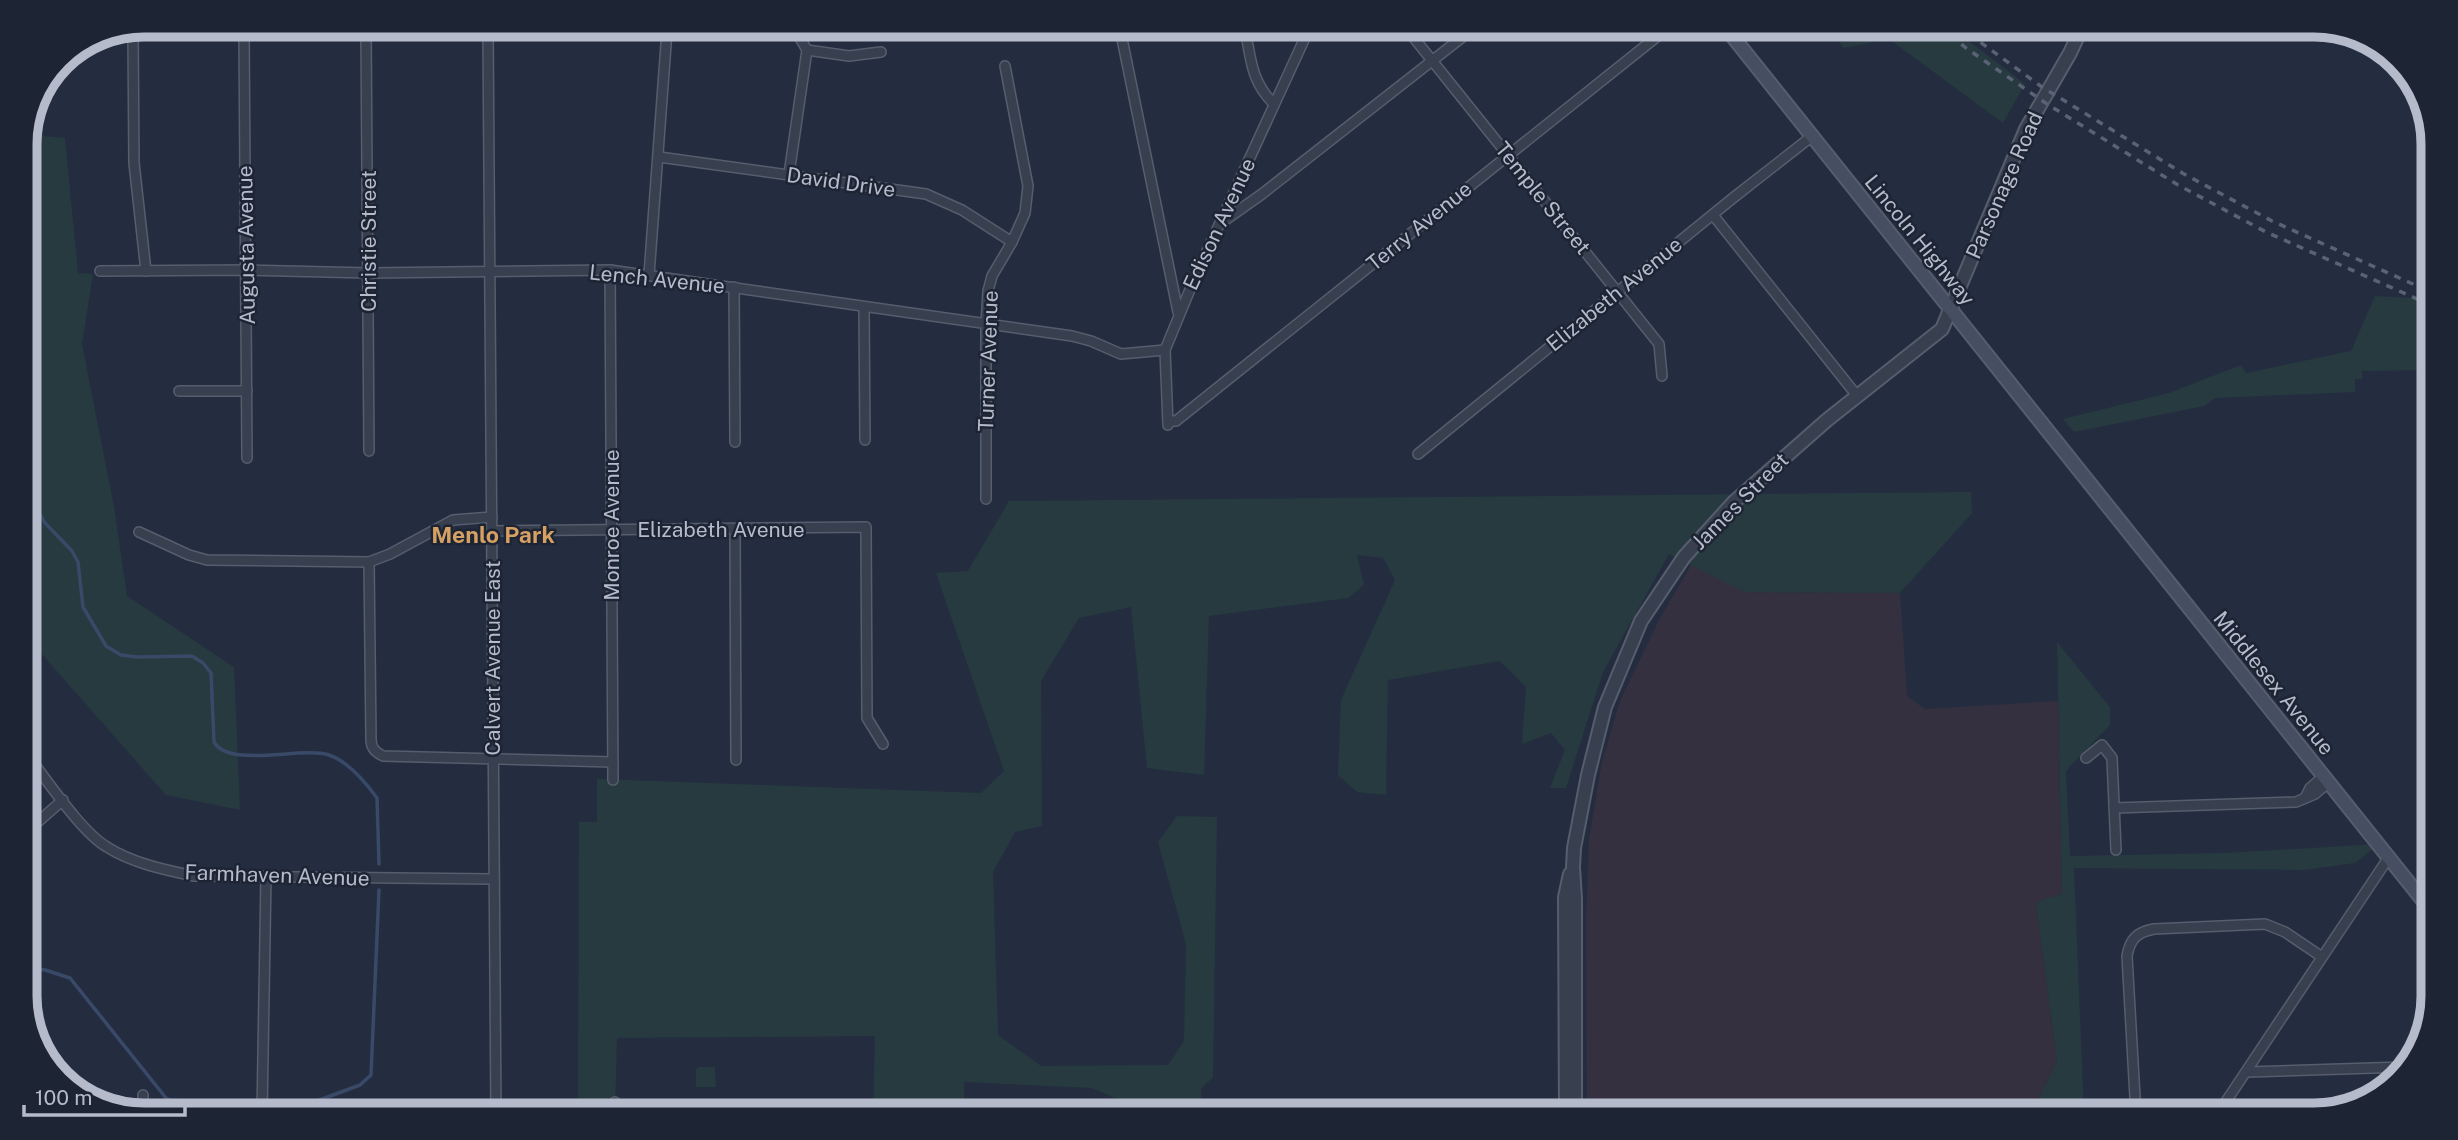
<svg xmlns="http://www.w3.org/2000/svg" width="2458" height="1140" font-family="'Public Sans',sans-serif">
<rect width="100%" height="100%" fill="#242d3f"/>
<!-- medical -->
<path fill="#343040" d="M1694,560l50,32 156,1 7,103 18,13 133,-8 4,194 -26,7 21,159 -26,54h-444l-1,-194 3,-81 13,-78 18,-61 39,-81z"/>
<!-- green -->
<g fill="#263a40">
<path d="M1829,26h120l76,58 -22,39 -114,-84 -46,9z"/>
<path d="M42,97l1,39 22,2 13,135 15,1 -11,70 32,163 13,89 107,71 6,143 -74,-15 -141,-160v-499z"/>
<path d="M2375,296l58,3v71l-71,1v8h-7v13l-140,6 -11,8 -130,26 -11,-13 106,-26 72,-28 5,8 105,-22z"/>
<path d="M1971,492l1,21 -72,80 -156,-1 -75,-38 -66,118 -37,116h-16l15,-38 -14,-17 -29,11 4,-57 -26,-26 -112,19 -2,115 -29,-3 -19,-17 3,-75 54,-120 -12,-22 -26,-3 7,30 -16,13 -139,18 -5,159 -57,-7 -16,-161 -52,11 -38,63 1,145 -27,6 -22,40 5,163 43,31 127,-1 16,-24 2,-97 -28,-102 19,-26 40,1 -4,260 -12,12v26h-48l-61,-27 -128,-6v33h-91l2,-79 -258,2 -2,75h-37l1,-291h18v-43l384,14 23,-22 -68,-198 32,-2 41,-70z"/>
<path d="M2057,642l53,65v18l-44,46 4,85 154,-3 155,-9 -24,19 -51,7 -230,-2 10,247h-53l26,-54 -21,-159 26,-8z"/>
<path d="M699,1067h16l1,20h-20v-18z"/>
</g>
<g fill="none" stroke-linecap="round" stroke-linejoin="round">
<!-- stream -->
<g stroke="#394968" stroke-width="3.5">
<path d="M25,488l20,35 27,28 6,11 5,45 23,39 15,9 16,2 55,-1 11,7 8,10 3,69c16,27 88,4 115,13 18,6 37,28 48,43l2,66"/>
<path d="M25,968l20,2 25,8 96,120 4,2 36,3 12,4"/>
<path d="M279,1115l81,-30 11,-10 8,-185"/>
</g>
<defs>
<g id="minor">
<path d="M1406,28l253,316 3,32"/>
<path d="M1120,29l58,283"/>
<path d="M1245,29c6,30 6,52 28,74"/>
<path d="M366,32l3,419"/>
<path d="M488,32l8,1083"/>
<path d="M133,33l1,130 12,108"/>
<path d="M244,33l3,425"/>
<path d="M807,50l42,6 32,-4"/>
<path d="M659,157l267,37 36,16 50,32"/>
<path d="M789,174l18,-124 -11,-19"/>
<path d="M1713,215l145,182"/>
<path d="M1221,223l41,-29 212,-166"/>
<path d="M610,270l3,510"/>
<path d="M100,271l146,-1 123,3 241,-3 462,66 19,5 30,13 44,-4"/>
<path d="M649,275l18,-244"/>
<path d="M734,287l1,155"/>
<path d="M864,307l1,133"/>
<path d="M179,391h68"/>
<path d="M1168,421h8l493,-394"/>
<path d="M1168,425l-3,-75 31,-75 113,-246"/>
<path d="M1418,454l315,-256 78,-61"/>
<path d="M986,499v-175l2,-33 4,-15 20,-34 13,-29 3,-27 -23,-120"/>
<path d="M735,530l1,230"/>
<path d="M492,531l374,-4 1,191 16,26"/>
<path d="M139,532l50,23 18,5 162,2 21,-8 63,-34 39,-3"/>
<path d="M369,562l2,177c0,9 4,13 12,17l230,6"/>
<path d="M25,752c21,26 55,79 82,95 25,16 58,23 87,29l299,3"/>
<path d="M2086,758l16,-13 10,13 4,92"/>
<path d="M2305,798l5,-10 14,-12"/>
<path d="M2114,808l182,-6 19,-8 14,-12"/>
<path d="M25,833l38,-33"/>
<path d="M2247,1072l157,-5"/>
<path d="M143,1115v-20"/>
<path d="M262,1115l4,-239"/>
<path d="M615,1115v-13"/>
<path d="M1071,1115c16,-8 28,-4 44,0"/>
<path d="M2136,1115l-9,-159c3,-17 10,-24 27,-27l111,-5 20,8 37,25"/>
<path d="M2217,1115l172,-258"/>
</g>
<g id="tertiary">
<path d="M1566,1115l-1,-218 5,-23"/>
<path d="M1575,1115v-216l-2,-32 1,-19 14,-73 17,-68 36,-86 43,-64 50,-55 93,-82 115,-91 84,-200 44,-76 13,-28"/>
</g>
<path id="secondary" d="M1725,27l708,886"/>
</defs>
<!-- minor casing -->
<use href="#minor" stroke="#565d6d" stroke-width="12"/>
<!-- tertiary casing -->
<use href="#tertiary" stroke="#565d6d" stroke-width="16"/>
<!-- secondary casing -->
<use href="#secondary" stroke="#565d6d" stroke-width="16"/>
<!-- minor -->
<use href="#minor" stroke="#383f4f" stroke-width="9"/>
<!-- tertiary -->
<use href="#tertiary" stroke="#383f4f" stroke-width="12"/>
<!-- secondary -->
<use href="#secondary" stroke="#464e62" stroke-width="12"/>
<!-- rail -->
<g stroke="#5a6376" stroke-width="3.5" stroke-dasharray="7 7" stroke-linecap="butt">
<path d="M1940,26l26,22 81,56 131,81 88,47 167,74"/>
<path d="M1958,26l84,61 142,87 88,47 161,72"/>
</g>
</g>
<g text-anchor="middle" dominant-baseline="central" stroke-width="5" stroke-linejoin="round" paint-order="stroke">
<!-- street labels -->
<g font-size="21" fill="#b5bbca" stroke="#1d2434">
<text transform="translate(841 182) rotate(8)">David Drive</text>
<text transform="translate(2004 185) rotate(-66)">Parsonage Road</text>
<text transform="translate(1543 198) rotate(51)">Temple Street</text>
<text transform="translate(1219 224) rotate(-65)">Edison Avenue</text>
<text transform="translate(1419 226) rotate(-39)">Terry Avenue</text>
<text transform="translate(1920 240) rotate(51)">Lincoln Highway</text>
<text transform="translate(368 241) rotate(-90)">Christie Street</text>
<text transform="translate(246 245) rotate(-91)">Augusta Avenue</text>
<text transform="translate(657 279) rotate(6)">Lench Avenue</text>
<text transform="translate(1614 294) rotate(-39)">Elizabeth Avenue</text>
<text transform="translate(988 361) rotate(-88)">Turner Avenue</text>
<text transform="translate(1740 501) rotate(-45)">James Street</text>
<text transform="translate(611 525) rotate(-90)">Monroe Avenue</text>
<text x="721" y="529">Elizabeth Avenue</text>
<text transform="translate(492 658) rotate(-90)">Calvert Avenue East</text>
<text transform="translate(2274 683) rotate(51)">Middlesex Avenue</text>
<text transform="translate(277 875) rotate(2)">Farmhaven Avenue</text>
</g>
<!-- neighbourhood labels -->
<g font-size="23" font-weight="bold" fill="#d6a063" stroke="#1d2434">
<text x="493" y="534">Menlo Park</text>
</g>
</g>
<!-- crop -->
<path d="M0 0H2458V1140H0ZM144 37H2314A107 107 0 0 1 2421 144V996A107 107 0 0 1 2314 1103H144A107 107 0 0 1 37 996V144A107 107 0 0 1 144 37Z" fill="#1d2434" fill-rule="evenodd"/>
<path fill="none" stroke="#b5bbca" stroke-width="9" d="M144 37H2314A107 107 0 0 1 2421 144V996A107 107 0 0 1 2314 1103H144A107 107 0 0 1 37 996V144A107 107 0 0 1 144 37Z"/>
<!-- scale -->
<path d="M24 1105v10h161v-10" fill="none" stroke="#b5bbca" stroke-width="3.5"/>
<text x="35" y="1105" font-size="21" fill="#b5bbca" stroke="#1d2434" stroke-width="5" paint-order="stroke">100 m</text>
</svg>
